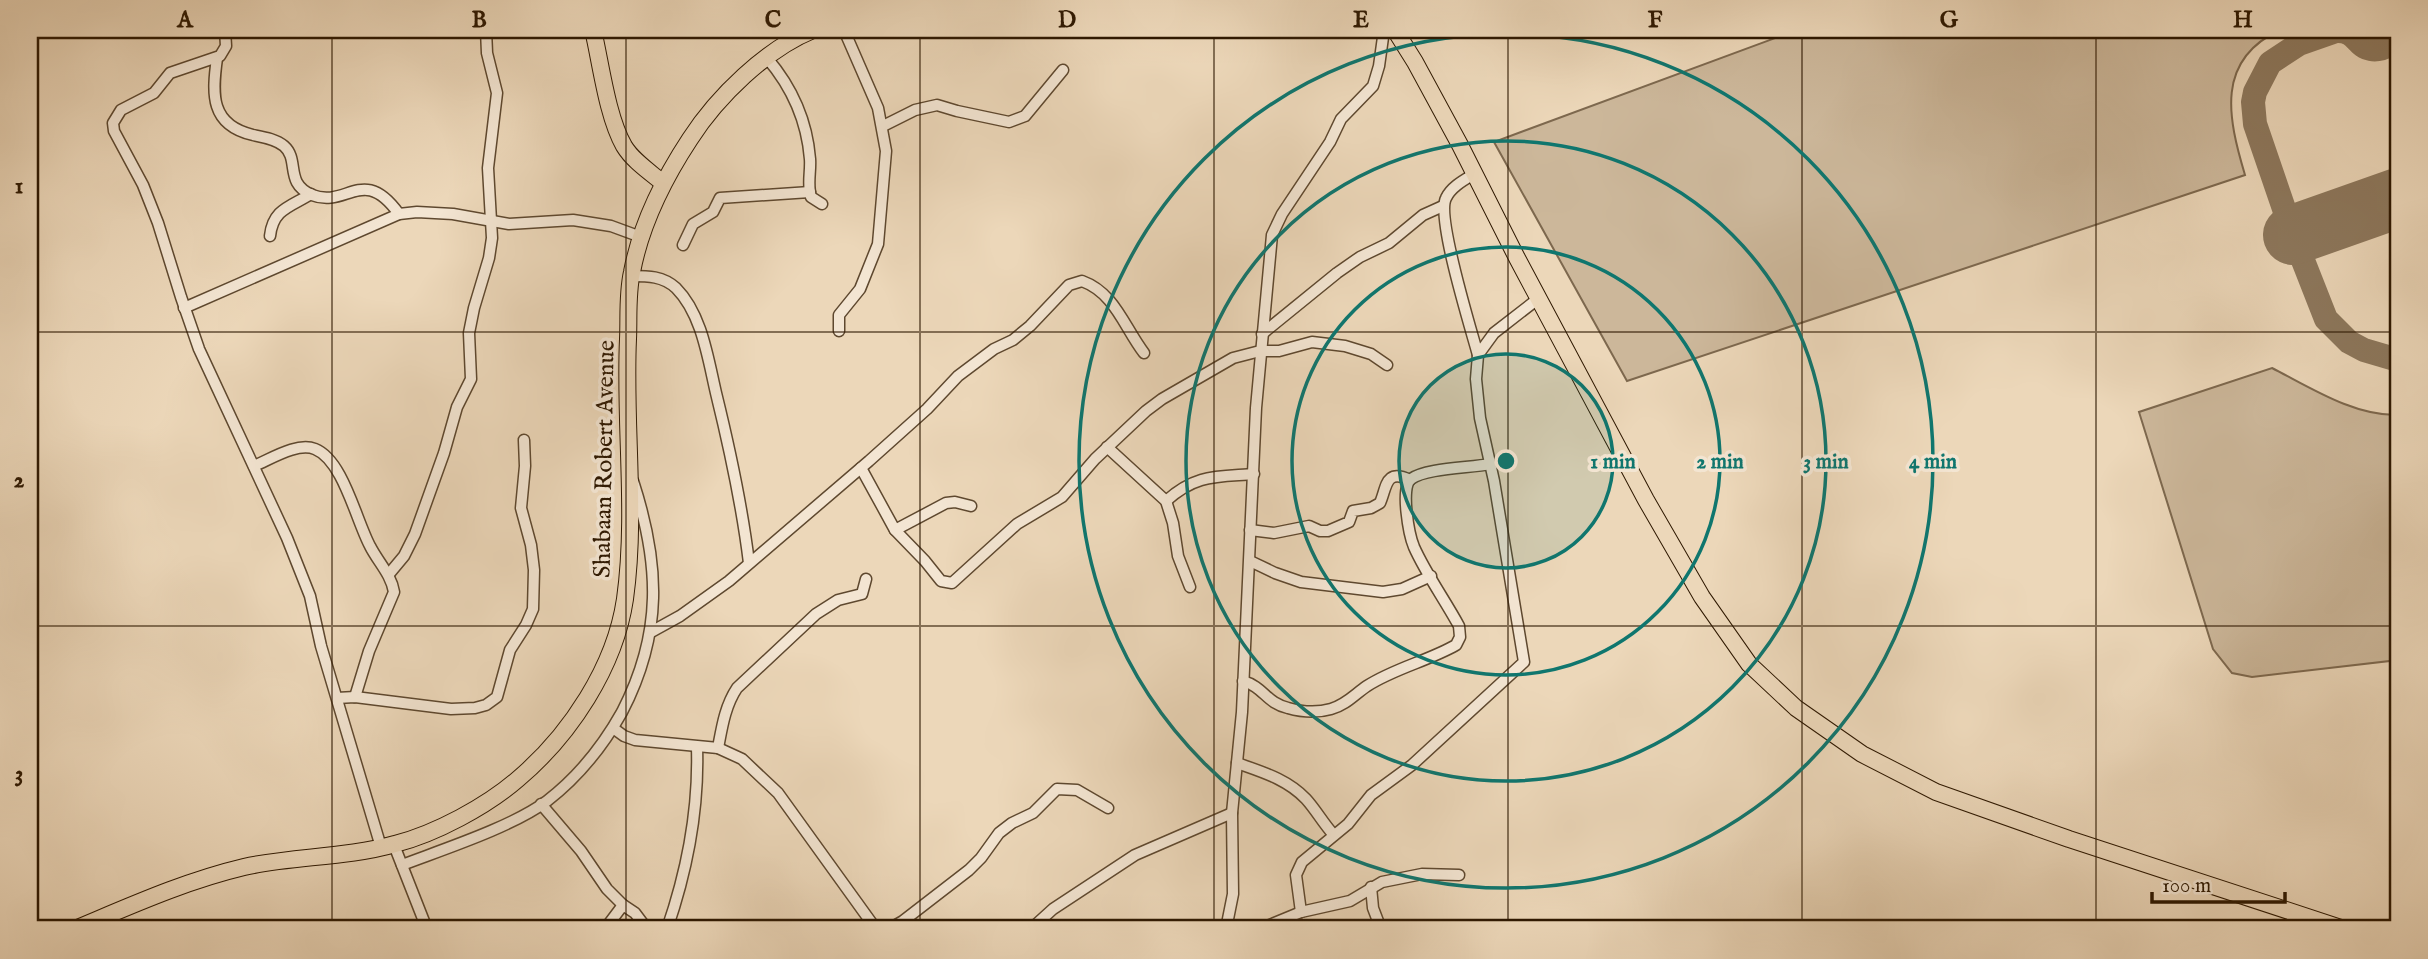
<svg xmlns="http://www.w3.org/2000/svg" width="2428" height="959" font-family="'IM FELL English',serif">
<rect width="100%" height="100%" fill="#ecd7b9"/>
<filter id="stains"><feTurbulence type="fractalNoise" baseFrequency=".00286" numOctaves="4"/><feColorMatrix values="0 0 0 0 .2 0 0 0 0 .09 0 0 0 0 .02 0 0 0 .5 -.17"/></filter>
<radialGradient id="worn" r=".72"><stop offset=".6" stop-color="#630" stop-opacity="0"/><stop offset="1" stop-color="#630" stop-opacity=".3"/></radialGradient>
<!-- green -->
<g fill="#ccb79a" stroke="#7d684e" stroke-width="2">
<path d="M1797,30h483c-65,30 -52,88 -35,145l-618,206 -133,-239z"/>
<path d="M2272,368c39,20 82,48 126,47v245l-146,17 -20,-4 -19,-24 -74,-237z"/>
</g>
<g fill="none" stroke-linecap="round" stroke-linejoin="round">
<!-- taxiway -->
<g stroke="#8d785d" stroke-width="24">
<path d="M2339,30l-40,14 -29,19 -15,29 -2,10 2,22 38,111 33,84 23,23 15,8 34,10"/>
<path d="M2338,31c19,0 18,16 33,18 9,2 19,-4 27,-7"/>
</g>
<!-- runway -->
<path stroke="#8d785d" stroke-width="60" d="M2293,235l105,-37"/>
<defs>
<g id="minor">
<path d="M225,30l1,16 -6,10 -50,17 -16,20 -33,17 -8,13 1,8 29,54 15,38 23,74 18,52 88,189 23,58 11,50 60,201"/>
<path d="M217,58c-5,36 -7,67 36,77 10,2 23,4 31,11 16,14 0,37 28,49 35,14 51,-31 87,19"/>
<path d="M767,58c24,28 40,63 43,101 1,13 -3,25 1,38l11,7"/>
<path d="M883,126l32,-16 22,-5 20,6 52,11 16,-6 38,-46"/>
<path d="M1474,174c-10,6 -23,13 -28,24 -10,19 25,131 32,157"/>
<path d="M270,236c3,-27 20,-29 41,-42"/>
<path d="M683,245l10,-21 20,-12 7,-14 90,-6"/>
<path d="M631,276c17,0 32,0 45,12 26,26 32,71 40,105 14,57 26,112 33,170"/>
<path d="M184,308l215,-94 18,-2 36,2 56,10 64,-4 38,6 30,11"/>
<path d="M839,331v-16l21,-26 18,-45 8,-93 -8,-43 -34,-78"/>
<path d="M1262,334l75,-61 23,-16 29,-14 34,-28 20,-9"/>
<path d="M1107,447l59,54 7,22 5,33 12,31"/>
<path d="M254,466c17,-7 43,-24 61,-17 28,11 41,71 55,97 8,16 21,28 24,46l-25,59 -14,46"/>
<path d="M861,468l34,62 30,31 16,20 11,2 65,-59 45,-27 33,-38 51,-48 16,-12 71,-41 27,-7h19l33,-9 33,4 26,8 16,11"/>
<path d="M1166,501c30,-27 50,-24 88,-27"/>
<path d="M895,530l51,-27 9,-1 16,4"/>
<path d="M1250,530l24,3 35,-7 11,5h8l21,-9 4,-11 18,-3 9,-5c7,-16 5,-35 30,-23"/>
<path d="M1250,561l25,12 26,9 82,10 19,-3 29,-13"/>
<path d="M389,574l15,-18 11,-22 29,-81 13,-46 14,-28 -2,-46 5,-25 15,-50 3,-20 -4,-70 9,-75 -10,-40 -1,-23"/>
<path d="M651,632l29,-16 49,-35 140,-120 58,-52 31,-33 36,-27 19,-9 17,-14 39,-41 13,-4c33,12 42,46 62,72"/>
<path d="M1243,681c21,6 23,22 45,27 14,4 29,5 43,1 15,-4 24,-15 36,-23 28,-18 61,-25 89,-41l4,-8 -1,-11c-14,-26 -33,-52 -45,-79 -5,-12 -14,-60 -3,-68 15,-11 59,-11 79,-15"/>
<path d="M337,698l18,-1 96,12 24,-1 11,-3 11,-8 13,-47 16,-25 7,-16 1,-39 -3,-25 -10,-37 4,-42 -1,-26"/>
<path d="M613,728l11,8 11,4 83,8 24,11 36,34 98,136"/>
<path d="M718,748c4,-21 7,-42 19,-60l79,-74 22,-14 24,-6 4,-15"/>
<path d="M1237,763c25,9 50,16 69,36 10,11 17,24 27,35"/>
<path d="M541,804l40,47 26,38 16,16 12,8 12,16"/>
<path d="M394,845l33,84"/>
<path d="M402,865c42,-16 110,-38 145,-64 31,-24 56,-55 75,-89 41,-79 38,-148 11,-231"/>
<path d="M1371,887l2,21 8,21"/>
<path d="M1301,912l-5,-37 6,-13 46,-38 23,-29 41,-30 112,-103 -30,-181 -14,-63 -4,-39 2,-24 16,-22 45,-35"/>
<path d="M605,929l18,-24"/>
<path d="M667,929c20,-58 32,-120 30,-182"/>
<path d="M889,929l14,-8 66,-51 12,-12 18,-25 13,-10 21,-10 24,-24 20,1 31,18"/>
<path d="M1031,929l22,-20 82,-54 97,-42"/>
<path d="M1226,929l7,-35 -1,-81 10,-101 14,-304 16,-173 10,-21 48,-72 11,-23 32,-33 6,-20 5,-36"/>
<path d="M1260,929l41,-17 49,-11 32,-19 40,-8 37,1"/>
</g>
<g id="primary">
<path d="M593,30c8,34 14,86 31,116 9,15 26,26 39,37"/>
<path d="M1395,30l20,32 45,83 57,113 129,242 56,97 47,67 47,44 66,46 74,38 133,47 275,90"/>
<path d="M75,929c55,-23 110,-48 169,-62 49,-11 102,-9 151,-23 40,-10 92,-38 123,-65 52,-44 97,-112 107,-180 12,-86 -1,-174 3,-260 1,-22 -1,-45 4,-67 9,-48 31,-92 58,-133 27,-42 76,-90 123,-109"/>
</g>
</defs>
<!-- minor casing -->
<use href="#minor" stroke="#5e482f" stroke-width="13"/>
<!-- primary casing -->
<use href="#primary" stroke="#2e1801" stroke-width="18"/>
<!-- minor -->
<use href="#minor" stroke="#f3e5d2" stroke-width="10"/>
<!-- primary -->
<use href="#primary" stroke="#ecd7b9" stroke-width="16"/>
</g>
<!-- grid -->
<path fill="none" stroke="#2e1801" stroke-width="2" stroke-opacity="0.55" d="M332,30v899M626,30v899M920,30v899M1214,30v899M1508,30v899M1802,30v899M2096,30v899M30,332h2368M30,626h2368"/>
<!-- distance rings -->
<circle cx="1506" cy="461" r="107" fill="#0f766e" fill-opacity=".12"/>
<g fill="none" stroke="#0f766e" stroke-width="3.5">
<circle cx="1506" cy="461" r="107"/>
<circle cx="1506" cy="461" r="214"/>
<circle cx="1506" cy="461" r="320"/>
<circle cx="1506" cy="461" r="427"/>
</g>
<g text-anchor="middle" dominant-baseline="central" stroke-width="7" stroke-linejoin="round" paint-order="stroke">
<!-- street labels -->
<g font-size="24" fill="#2e1801" stroke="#f3e5d2">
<text transform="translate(605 459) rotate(-89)">Shabaan Robert Avenue</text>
</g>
</g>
<circle cx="1506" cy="461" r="10" fill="#0f766e" stroke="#f3e5d2" stroke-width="3.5"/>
<g font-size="21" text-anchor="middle" font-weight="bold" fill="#0f766e" stroke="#f3e5d2" stroke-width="7" stroke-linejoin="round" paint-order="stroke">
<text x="1613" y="468">1 min</text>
<text x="1720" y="468">2 min</text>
<text x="1826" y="468">3 min</text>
<text x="1933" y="468">4 min</text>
</g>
<!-- margin -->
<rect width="2428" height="959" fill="none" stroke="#ecd7b9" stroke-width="77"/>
<!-- scale -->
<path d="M2152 892v10h133v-10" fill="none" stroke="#2e1801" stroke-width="3.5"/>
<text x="2162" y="892" font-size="21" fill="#2e1801" stroke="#f3e5d2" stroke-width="5" paint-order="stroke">100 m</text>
<rect x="38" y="38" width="2352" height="882" fill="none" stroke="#2e1801" stroke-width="2.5"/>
<g font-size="23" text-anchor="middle" font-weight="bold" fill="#2e1801">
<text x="185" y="27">A</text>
<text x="479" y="27">B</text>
<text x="773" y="27">C</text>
<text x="1067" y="27">D</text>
<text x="1361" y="27">E</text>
<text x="1655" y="27">F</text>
<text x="1949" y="27">G</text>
<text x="2243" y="27">H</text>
<text x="19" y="193">1</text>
<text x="19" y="487">2</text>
<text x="19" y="781">3</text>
</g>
<rect width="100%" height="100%" filter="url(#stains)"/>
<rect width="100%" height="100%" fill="url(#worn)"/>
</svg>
